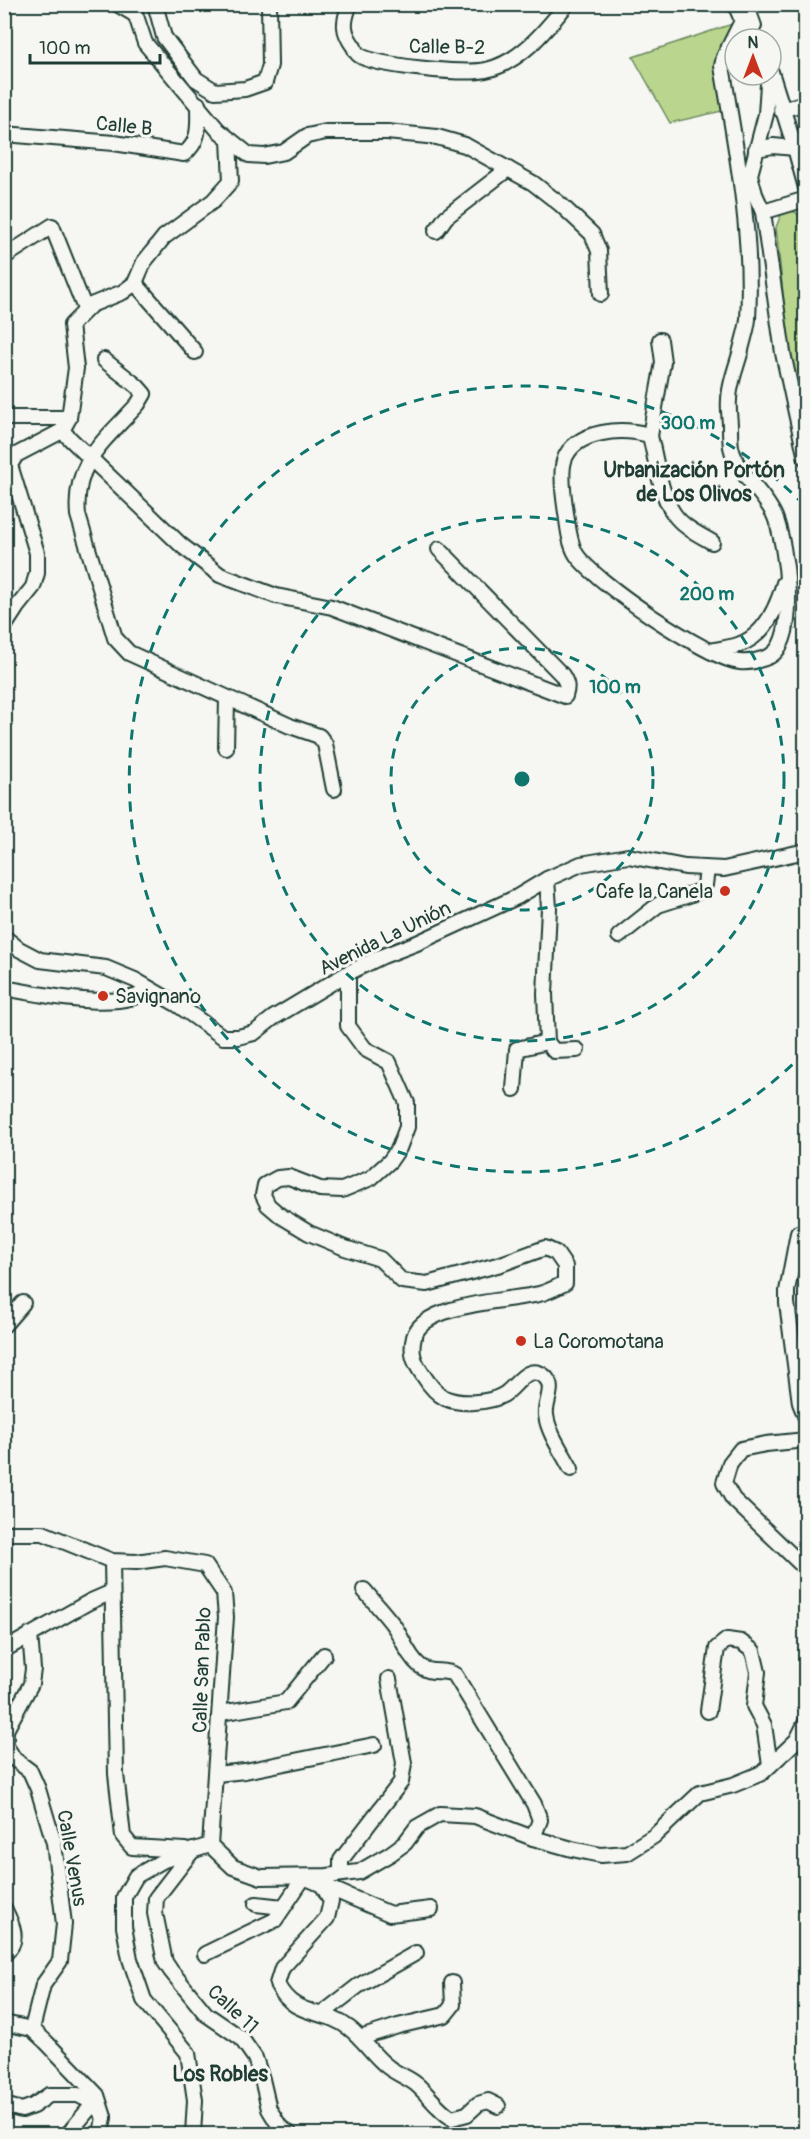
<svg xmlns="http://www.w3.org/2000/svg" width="810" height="2139" font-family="Pangolin,sans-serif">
<rect width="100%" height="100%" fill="#f6f6f2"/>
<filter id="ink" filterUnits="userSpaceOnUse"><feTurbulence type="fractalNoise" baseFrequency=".0167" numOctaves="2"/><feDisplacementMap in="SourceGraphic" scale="12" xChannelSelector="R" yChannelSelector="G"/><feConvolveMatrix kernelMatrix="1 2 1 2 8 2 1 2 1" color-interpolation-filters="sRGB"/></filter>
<g filter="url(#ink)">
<!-- green -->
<g fill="#bad68e" stroke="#6c8a61" stroke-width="1.5">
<path d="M738,22l-24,43 8,46 -52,12 -37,-66z"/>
<path d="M792,211l5,2 8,10v205l-14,-58 -15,-143 5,-12z"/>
</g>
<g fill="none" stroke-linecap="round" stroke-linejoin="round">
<defs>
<g id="minor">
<path d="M117,4l17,10"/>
<path d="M132,4l13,39 73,87 31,25 15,1 20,-4 23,-16 19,-4h61l50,5 28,8 68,38 27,21 32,30 7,17 2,43"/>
<path d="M155,4l9,33 32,42 19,12 30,-2 20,-7 5,-17 -1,-61"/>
<path d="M350,4c-7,18 -8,27 4,43 1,3 2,6 5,8 15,11 107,20 127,15 34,-7 60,-40 81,-66"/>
<path d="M735,4l15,35"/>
<path d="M746,4l8,22"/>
<path d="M771,72l24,76 11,40"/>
<path d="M768,84l-2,30 -16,61 5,19 8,18 20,141 23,106"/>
<path d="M781,110l25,-7"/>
<path d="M4,134l110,9 70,11c17,-13 14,-30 14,-50"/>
<path d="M756,149l17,-3 22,2"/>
<path d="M763,212l43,-13"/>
<path d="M436,231l10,-14 62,-48"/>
<path d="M4,257l48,-31 33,83"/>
<path d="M135,283l60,69"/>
<path d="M104,360l33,26 7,8 -6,10c-32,36 -65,57 -60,111l37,123 14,15 161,73 29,10 6,8 9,45"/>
<path d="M4,418h65"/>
<path d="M62,431l119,114 39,30 56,21 56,11 233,89c3,-9 2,-13 -3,-21l-123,-126"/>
<path d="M650,436l13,-74 -3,-22"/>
<path d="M712,542c-14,-8 -29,-15 -38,-28 -14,-19 -18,-55 -24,-78 -24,-10 -77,-6 -86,25 -4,13 0,39 2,52 2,13 3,29 10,41 17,27 132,105 164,108 9,1 22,-2 30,-6 30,-16 16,-112 5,-139 -10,-25 -38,-42 -44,-70 -1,-6 -1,-14 -1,-21 0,-8 -2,-17 -1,-26 0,-16 8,-34 12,-50 2,-10 6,-20 7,-31 5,-85 -12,-170 -26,-253l2,-9 18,-36"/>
<path d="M4,627l13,-20 16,-20 4,-14v-20l-27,-88 6,-10 46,-24 7,-13 7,-50 -5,-43 20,-20 32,-13 12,-9 9,-21 20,-25 49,-36 18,-20 -2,-41"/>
<path d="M710,651c9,-2 19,-3 28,-6 27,-9 39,-37 46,-62"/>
<path d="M226,748l1,-50"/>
<path d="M547,879l2,29 -4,86 2,48 7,9 23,-1"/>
<path d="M619,936l39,-31 31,-10 10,-4 6,-6 2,-16"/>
<path d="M4,937l15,12 21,11 66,8 29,12 43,25 45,32h15l16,-4 19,-15 75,-45 35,-17 34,-13 100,-46 30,-18 34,-15 47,-8 57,11 39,2 82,-18"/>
<path d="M348,973v53l17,23 24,13 18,41v24l-8,21 -9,13 -19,17 -29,12 -22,-1 -31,-12 -11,1 -13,7 -2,10 5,10 13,11 28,17 36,15 35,11 22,22 25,3 74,-20 44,-16 11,5 9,13v17c-8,4 -17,9 -26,11 -29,7 -116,9 -125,43 -4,16 0,25 9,38 5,8 14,19 22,23 15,7 44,5 58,-3 13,-7 23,-32 41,-19 13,10 0,27 2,39 2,18 17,38 25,54"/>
<path d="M4,988c33,6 120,25 145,1"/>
<path d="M514,1089l3,-40 30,-7"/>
<path d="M798,1233l-11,58v12l13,100 6,15"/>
<path d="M4,1325l19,-22"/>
<path d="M806,1440l-40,4 -25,5 -11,14 -6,20 9,16 73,70"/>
<path d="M4,1533h39l69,28 24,1 29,-4 40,7 19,28 2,24 -16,228"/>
<path d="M112,1561l4,213 7,62 9,11 53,3"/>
<path d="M364,1590c10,12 21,24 30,36 9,13 13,29 26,40 11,9 24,2 35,9l79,129 6,16 -7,18"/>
<path d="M30,1635l3,34 -2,15 -25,46v16l8,13 16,12 8,18 16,54 10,81 -4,37 -17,24 -11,44"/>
<path d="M4,1650l85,-48 23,-10"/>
<path d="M708,1711l9,-63 10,-8 14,2 12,9 5,21 -4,34 10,19 6,40"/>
<path d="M221,1713l65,-11 38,-47"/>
<path d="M797,1740l9,-18"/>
<path d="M216,1774l29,-3 129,-26"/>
<path d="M210,1845l23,22 28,10 66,-1 32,-4 31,-18 15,-11 12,-16 23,-13 35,2 58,22 39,11 29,6 26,-2 27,-17 46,-43 33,-8 29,-12 35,-33 9,-1"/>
<path d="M193,1850l-37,48 -1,15 10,49 6,9 35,43 35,24 14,20 7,21 7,30 11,18 10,7"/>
<path d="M341,1874v-14l60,-78 3,-19 -15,-84"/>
<path d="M322,1884l9,17 -4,17 -45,50 -5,16c18,35 45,23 72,44 15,11 24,28 39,39 9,7 19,10 28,17 12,10 22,26 36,34l15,-4 11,-10 10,-3 10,5"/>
<path d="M256,1904l27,3"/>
<path d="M4,1908c8,16 17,33 0,46"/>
<path d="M205,1954l70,-34 29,-43 86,37 41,-5"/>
<path d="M322,2014l36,-28 58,-33"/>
<path d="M4,2023l28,6 14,13 51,53 7,22"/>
<path d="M360,2038l38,-12 47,-11 8,-10 -1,-22"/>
<path d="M4,2105l18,5 11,-4 16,-11h29l16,8 10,14 -3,17"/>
<path d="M68,2134l26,-31"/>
<path d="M193,2134l2,-34 -7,-47 -44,-53 -14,-41 -6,-32v-30l12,-21 28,-16 46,-15"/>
</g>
</defs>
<!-- minor casing -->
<use href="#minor" stroke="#1f3d34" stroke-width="18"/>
<!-- minor -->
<use href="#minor" stroke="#f6f6f2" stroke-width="14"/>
</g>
</g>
<!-- distance rings -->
<g fill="none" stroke="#0f766e" stroke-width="3" stroke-dasharray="10 8">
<circle cx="522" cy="779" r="131"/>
<circle cx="522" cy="779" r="262"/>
<path d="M805 1052A393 393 0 1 1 805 506"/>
</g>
<!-- markers -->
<g fill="#c8321e" stroke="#f6f6f2" stroke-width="2">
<circle cx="725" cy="891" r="6"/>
<circle cx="103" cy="996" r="6"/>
<circle cx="521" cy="1341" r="6"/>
</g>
<g text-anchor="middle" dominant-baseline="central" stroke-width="6" stroke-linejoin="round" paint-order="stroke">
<!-- street labels -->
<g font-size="20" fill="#1f3d34" stroke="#f6f6f2">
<text transform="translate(447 47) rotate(1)">Calle B-2</text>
<text transform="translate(124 126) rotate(6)">Calle B</text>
<text transform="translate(385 938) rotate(-26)">Avenida La Unión</text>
<text transform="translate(202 1670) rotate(-88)">Calle San Pablo</text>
<text transform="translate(72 1858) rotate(80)">Calle Venus</text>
<text transform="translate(233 2009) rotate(43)">Calle 11</text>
</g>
<!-- poi labels -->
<g font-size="20" fill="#1f3d34" stroke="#f6f6f2" text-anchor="start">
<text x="713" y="891" text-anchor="end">Cafe la Canela</text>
<text x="115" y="996">Savignano</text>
<text x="533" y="1341">La Coromotana</text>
</g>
<!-- neighbourhood labels -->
<g font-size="21" font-weight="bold" fill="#1f3d34" stroke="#f6f6f2">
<text x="694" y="470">Urbanización Portón<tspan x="694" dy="24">de Los Olivos</tspan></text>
<text x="220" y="2074">Los Robles</text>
</g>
</g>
<circle cx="522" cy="779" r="9" fill="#0f766e" stroke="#f6f6f2" stroke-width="3"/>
<g font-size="18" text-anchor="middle" font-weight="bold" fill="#0f766e" stroke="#f6f6f2" stroke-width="6" stroke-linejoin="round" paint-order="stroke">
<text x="688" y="429">300 m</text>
<text x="707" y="600">200 m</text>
<text x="615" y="693">100 m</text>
</g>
<!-- margin -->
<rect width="810" height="2139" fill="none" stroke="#f6f6f2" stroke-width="24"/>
<rect x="12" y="12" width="786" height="2115" fill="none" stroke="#1f3d34" stroke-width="2" filter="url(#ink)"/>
<!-- north arrow -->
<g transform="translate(753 57)"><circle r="28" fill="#f6f6f2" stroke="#a0aca6" stroke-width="1.5"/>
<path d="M0-4.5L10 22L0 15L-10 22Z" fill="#c8321e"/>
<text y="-9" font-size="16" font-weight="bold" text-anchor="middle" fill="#1f3d34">N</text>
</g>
<!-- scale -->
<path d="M30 54v9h130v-9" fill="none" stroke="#1f3d34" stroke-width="3"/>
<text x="39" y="54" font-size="18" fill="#1f3d34" stroke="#f6f6f2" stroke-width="4.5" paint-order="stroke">100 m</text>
</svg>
